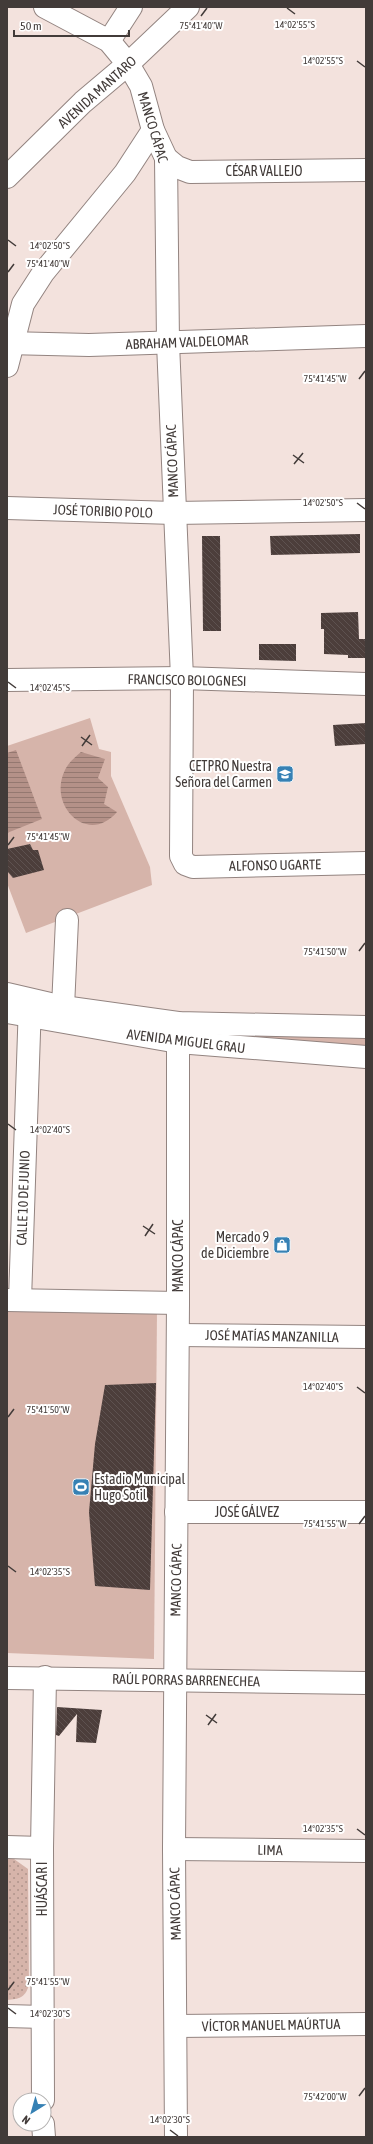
<svg xmlns="http://www.w3.org/2000/svg" width="373" height="2144" font-family="'Asap Condensed',sans-serif">
<defs>
<pattern id="park-dots" width="8" height="8" patternUnits="userSpaceOnUse"><rect width="8" height="8" fill="#d6b4aa"/><path d="M2 2h.1M6 6h.1" fill="none" stroke="#af948b" stroke-width="1.8" stroke-linecap="round"/></pattern>
<pattern id="water-rules" width="6" height="5" patternUnits="userSpaceOnUse"><rect width="6" height="5" fill="#b49188"/><path d="M0 2.5h6" fill="none" stroke="#947870"/></pattern>
<pattern id="building-back-hatch" width="6" height="6" patternUnits="userSpaceOnUse"><rect width="6" height="6" fill="#4c3e3b"/><path d="M-1 5l2 2M0 0l6 6M5-1l2 2" fill="none" stroke="#5e5250"/></pattern>
</defs>
<rect width="100%" height="100%" fill="#f3e2dd"/>
<!-- park -->
<path fill="url(#park-dots)" d="M7,1859h7l14,10 1,116c-4,13 -10,14 -22,15z"/>
<!-- garden -->
<g fill="#d6b4aa">
<path d="M90,718l9,31 12,3v24l39,91 2,18 -126,48 -19,-50v-137z"/>
<path d="M220,1031l146,3v16l-149,-9z"/>
<path d="M7,1307l150,4 -3,348 -147,-6z"/>
</g>
<!-- water -->
<g fill="url(#water-rules)">
<path d="M16,750l26,69 -35,14v-80z"/>
<path d="M81,752l24,7 -7,19 10,9 -4,17 13,8c-29,34 -70,-6 -52,-42 3,-7 10,-13 16,-18z"/>
</g>
<!-- building -->
<g fill="url(#building-back-hatch)">
<path d="M360,534v19l-89,2 -1,-19z"/>
<path d="M202,536h18l1,95h-18z"/>
<path d="M358,612l1,27h7v19h-18v-3l-24,-1v-25h-3v-16z"/>
<path d="M259,644h37v17l-37,-1z"/>
<path d="M366,723v21l-31,2 -2,-21z"/>
<path d="M30,844l3,6h5l6,20 -31,8 -6,-7v-22z"/>
<path d="M156,1383l-6,207 -55,-4 -6,-74 6,-68 10,-59z"/>
<path d="M57,1707l45,3 -6,33 -20,-1 1,-28 -18,22 -3,-1z"/>
</g>
<g fill="none" stroke-linecap="round" stroke-linejoin="round">
<defs>
<g id="minor">
<path d="M45,7l64,34 19,23 13,22 12,44 13,28 2,185 14,335 -1,178 4,8 8,3 173,-4"/>
<path d="M109,41l22,-34"/>
<path d="M166,158l11,9 13,5 176,-2"/>
<path d="M7,177l76,-75 45,-38 60,-57"/>
<path d="M7,343l82,2 277,-9"/>
<path d="M7,366l16,-62 20,-31 82,-100 28,-43"/>
<path d="M7,508l167,5 192,-3"/>
<path d="M7,680l175,-2 184,6"/>
<path d="M7,994l56,13 115,16 188,4"/>
<path d="M63,1007l4,-87"/>
<path d="M7,1012l171,30 188,15"/>
<path d="M7,1300l171,3"/>
<path d="M20,1300l10,-297"/>
<path d="M178,1335l188,2"/>
<path d="M176,1512h190"/>
<path d="M7,1678l359,5"/>
<path d="M7,1847l35,1"/>
<path d="M174,1849l192,2"/>
<path d="M7,2016l36,1"/>
<path d="M176,2026l190,-2"/>
<path d="M43,2100l-1,-252 3,-171"/>
<path d="M43,2124l1,13"/>
<path d="M176,2137l-2,-288 4,-546v-280"/>
</g>
</defs>
<!-- minor casing -->
<use href="#minor" stroke="#938480" stroke-width="24"/>
<!-- minor -->
<use href="#minor" stroke="#fff" stroke-width="22"/>
</g>
<!-- ticks -->
<path fill="none" stroke="#423b39" stroke-width="1.5" d="M287,8l8,6M201,16l6,-8M357,61l8,6M8,240l8,6M8,272l6,-8M359,379l6,-8M293,455l11,8M294,464l9,-11M357,503l8,6M8,682l8,6M81,737l11,8M82,746l8,-11M8,845l6,-8M359,951l6,-8M8,1124l8,6M143,1226l12,8M145,1236l8,-12M357,1387l8,6M8,1417l6,-8M359,1524l6,-8M8,1566l8,6M206,1715l11,8M208,1725l8,-11M357,1829l8,6M8,1990l6,-8M8,2008l8,6M359,2096l6,-8M170,2130l8,6"/>
<!-- icons -->
<defs>
<symbol id="university-square" viewBox="-11 -11 22 22"><rect x="-9" y="-9" width="18" height="18" rx="4" fill="#3681b4" stroke="#fff"/><path d="M0-5L7-2L0 1L-7-2ZM-4 1L0 2.5L4 1V4Q0 6-4 4Z" fill="#fff"/></symbol>
<symbol id="shop-square" viewBox="-11 -11 22 22"><rect x="-9" y="-9" width="18" height="18" rx="4" fill="#3681b4" stroke="#fff"/><path d="M-5-2.5h2.3a2.7 3.5 0 0 1 5.4 0H5L5.5 6h-11ZM-1.5-2.5h3a1.5 2.3 0 0 0-3 0Z" fill="#fff"/></symbol>
<symbol id="stadium-square" viewBox="-11 -11 22 22"><rect x="-9" y="-9" width="18" height="18" rx="4" fill="#3681b4" stroke="#fff"/><path d="M0-5a6.5 5 0 1 0 0 10a6.5 5 0 1 0 0-10ZM-3.5-1.8h7v3.6h-7Z" fill="#fff"/></symbol>
</defs>
<g fill-rule="evenodd">
<use href="#university-square" x="275" y="764" width="20" height="20"/>
<use href="#shop-square" x="272" y="1235" width="20" height="20"/>
<use href="#stadium-square" x="71" y="1477" width="20" height="20"/>
</g>
<g text-anchor="middle" dominant-baseline="central" stroke-width="4" stroke-linejoin="round" paint-order="stroke">
<!-- street labels -->
<g font-size="14" fill="#423b39" stroke="#fff">
<text transform="translate(97 92) rotate(-42)">AVENIDA MANTARO</text>
<text transform="translate(153 127) rotate(73)">MANCO CÁPAC</text>
<text x="264" y="171">CÉSAR VALLEJO</text>
<text transform="translate(187 342) rotate(-2)">ABRAHAM VALDELOMAR</text>
<text transform="translate(172 461) rotate(-92)">MANCO CÁPAC</text>
<text transform="translate(103 511) rotate(2)">JOSÉ TORIBIO POLO</text>
<text transform="translate(187 680) rotate(1)">FRANCISCO BOLOGNESI</text>
<text transform="translate(275 865) rotate(-1)">ALFONSO UGARTE</text>
<text transform="translate(186 1041) rotate(7)">AVENIDA MIGUEL GRAU</text>
<text transform="translate(23 1198) rotate(-88)">CALLE 10 DE JUNIO</text>
<text transform="translate(178 1256) rotate(-90)">MANCO CÁPAC</text>
<text transform="translate(272 1336) rotate(1)">JOSÉ MATÍAS MANZANILLA</text>
<text x="247" y="1512">JOSÉ GÁLVEZ</text>
<text transform="translate(176 1580) rotate(-89)">MANCO CÁPAC</text>
<text transform="translate(186 1680) rotate(1)">RAÚL PORRAS BARRENECHEA</text>
<text transform="translate(270 1850) rotate(1)">LIMA</text>
<text transform="translate(42 1889) rotate(-90)">HUÁSCAR I</text>
<text transform="translate(175 1904) rotate(-91)">MANCO CÁPAC</text>
<text transform="translate(271 2025) rotate(-1)">VÍCTOR MANUEL MAÚRTUA</text>
</g>
<!-- poi labels -->
<g font-size="14" fill="#423b39" stroke="#fff" text-anchor="end">
<text x="272" y="766">CETPRO Nuestra<tspan x="272" dy="16">Señora del Carmen</tspan></text>
<text x="269" y="1237">Mercado 9<tspan x="269" dy="16">de Diciembre</tspan></text>
<text x="94" y="1479" text-anchor="start">Estadio Municipal<tspan x="94" dy="16">Hugo Sotil</tspan></text>
</g>
</g>
<g font-size="10" text-anchor="middle" fill="#423b39" stroke="#fff" stroke-width="4" stroke-linejoin="round" paint-order="stroke">
<text x="295" y="28">14°02'55"S</text>
<text x="201" y="29">75°41'40"W</text>
<text x="323" y="64">14°02'55"S</text>
<text x="50" y="249">14°02'50"S</text>
<text x="48" y="267">75°41'40"W</text>
<text x="325" y="382">75°41'45"W</text>
<text x="323" y="506">14°02'50"S</text>
<text x="50" y="691">14°02'45"S</text>
<text x="48" y="840">75°41'45"W</text>
<text x="325" y="955">75°41'50"W</text>
<text x="50" y="1133">14°02'40"S</text>
<text x="323" y="1390">14°02'40"S</text>
<text x="48" y="1413">75°41'50"W</text>
<text x="325" y="1527">75°41'55"W</text>
<text x="50" y="1575">14°02'35"S</text>
<text x="323" y="1832">14°02'35"S</text>
<text x="48" y="1985">75°41'55"W</text>
<text x="50" y="2017">14°02'30"S</text>
<text x="325" y="2100">75°42'00"W</text>
<text x="170" y="2123">14°02'30"S</text>
</g>
<!-- border -->
<rect width="373" height="2144" fill="none" stroke="#423b39" stroke-width="16"/>
<!-- north arrow -->
<g transform="translate(32 2112) rotate(217)"><circle r="19" fill="#ffffff" stroke="#b3b1b0"/>
<path d="M0-3L7 15L0 10L-7 15Z" fill="#3681b4"/>
<text y="-6" font-size="11" font-weight="bold" text-anchor="middle" fill="#423b39">N</text>
</g>
<!-- scale -->
<path d="M14 30v6h115v-6" fill="none" stroke="#423b39" stroke-width="2"/>
<text x="20" y="30" font-size="12" fill="#423b39" stroke="#ffffff" stroke-width="3" paint-order="stroke">50 m</text>
</svg>
